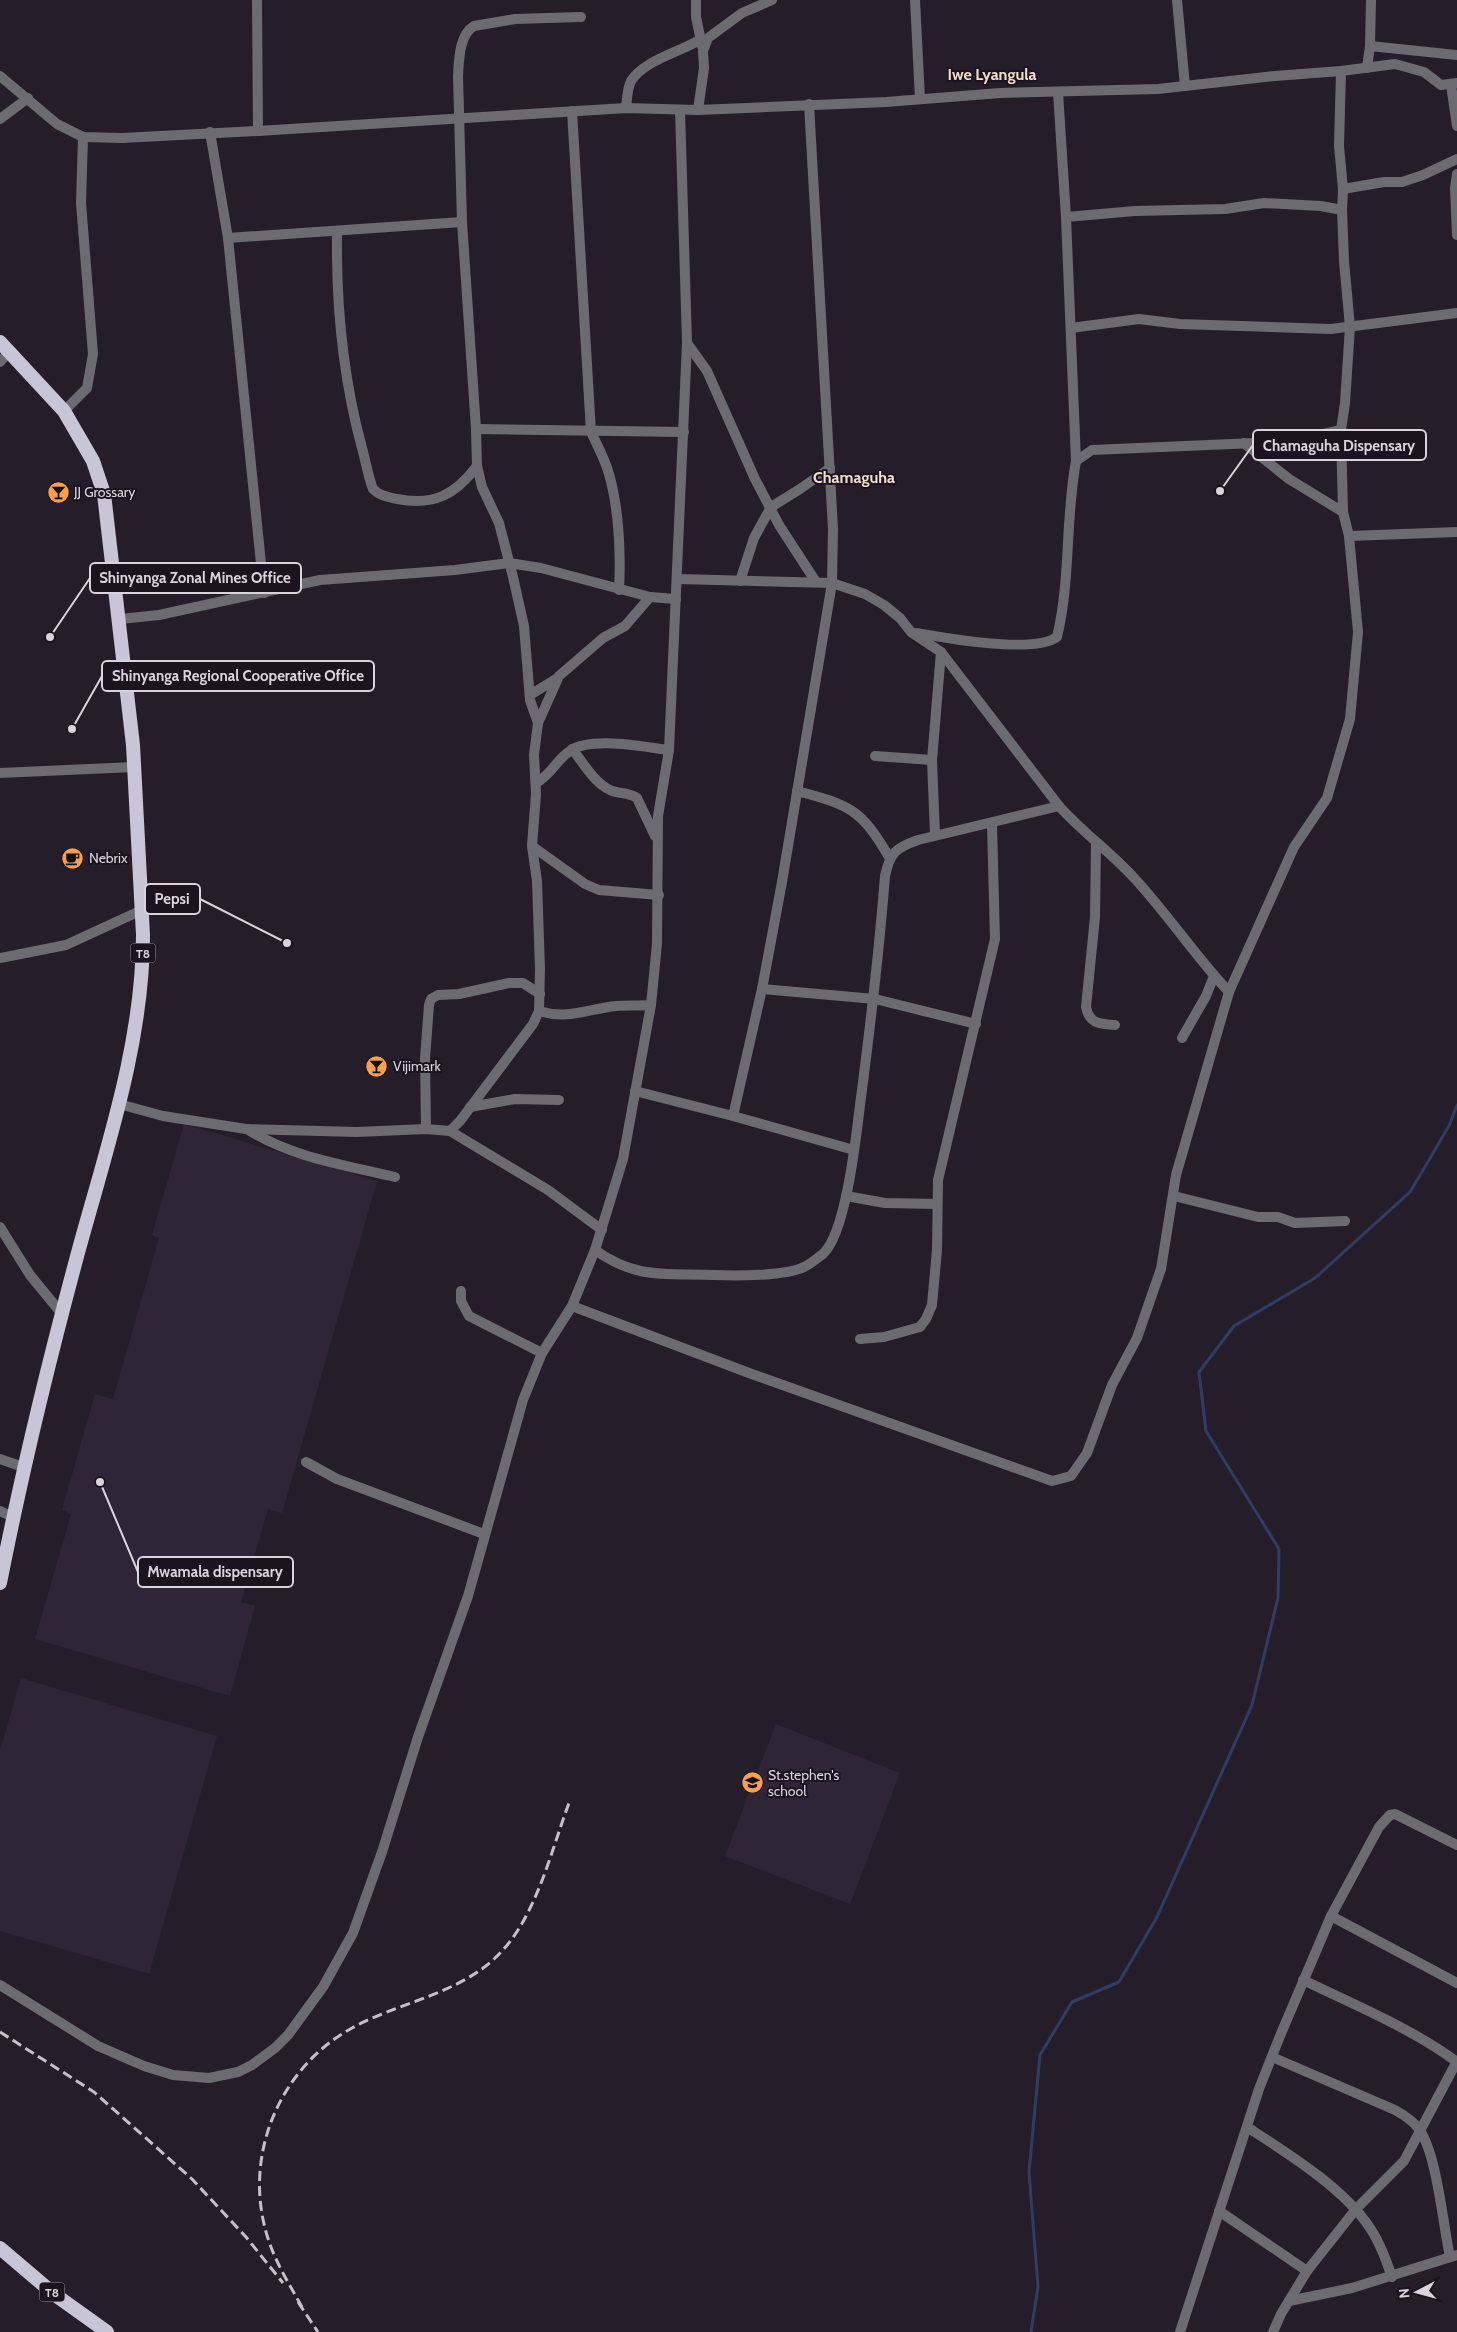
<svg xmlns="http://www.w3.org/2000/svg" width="1457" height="2332" font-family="Cabin,sans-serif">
<rect width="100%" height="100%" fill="#251e2a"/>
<!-- built -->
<g fill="#2f2537">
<path d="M184,1124l193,57 -95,332 -14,-4 -27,93 14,4 -25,90 -195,-57 36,-125 -9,-4 33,-116 18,5 46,-161 -7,-3z"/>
<path d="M21,1678l196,58 -68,238 -149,-43v-180z"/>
<path d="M776,1724l124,49 -50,131 -125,-48z"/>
</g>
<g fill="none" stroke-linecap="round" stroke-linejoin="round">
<!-- stream -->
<path stroke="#2f3d64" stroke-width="3" d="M1031,2332l7,-45 -9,-115 11,-117 32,-53 47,-20 38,-65 95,-212 26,-107 1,-49 -73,-118 -7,-59 35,-46 81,-48 95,-86 39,-66 8,-21"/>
<!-- minor -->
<g stroke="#6c6b72" stroke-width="10">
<path d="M257,0l1,131"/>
<path d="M696,0v17l6,29"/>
<path d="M915,0l5,99"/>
<path d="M1177,0l8,86"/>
<path d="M1370,46l87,9"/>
<path d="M1367,68l3,-22 1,-46"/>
<path d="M0,76l57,48 26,13 39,1 136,-7 368,-23 72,2 188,-8 114,-9 158,-4 117,-13 66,-5 54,-7 29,8 17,13 16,-2"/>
<path d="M1451,85l6,41"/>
<path d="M1058,92l8,125 10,244"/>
<path d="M626,108c1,-8 1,-19 5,-27 13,-21 50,-29 70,-42"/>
<path d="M698,110l6,-42 -1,-17 5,-13 34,-25 30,-13"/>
<path d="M572,111l19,321c6,13 14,27 18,42 10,35 12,80 10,116"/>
<path d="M0,119l28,-21"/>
<path d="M210,132l18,106 36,355"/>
<path d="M1457,174l-2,14 2,47"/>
<path d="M1343,189l41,-7h18l21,-7 34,-16"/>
<path d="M1066,217l69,-6 90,-2 39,-6 57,3 21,4"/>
<path d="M337,232c-1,72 6,146 25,216 4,14 6,28 11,41 7,7 15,8 24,10 37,7 58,-4 80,-33"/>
<path d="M228,238l234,-16"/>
<path d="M1071,328l68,-9 41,5 151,5 126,-16"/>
<path d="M687,343l20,28 48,108 24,46 37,57"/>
<path d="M0,362l9,-10"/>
<path d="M64,411l23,-23 6,-34 -12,-151 2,-66"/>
<path d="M476,429l208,3"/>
<path d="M1244,443l45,36 54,33"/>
<path d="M1349,536l108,-4"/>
<path d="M678,579l154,4 33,11 19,11 16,13 11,14 30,20 118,154c24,27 53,47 77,74 33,36 60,77 93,112"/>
<path d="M740,581l14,-43 17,-31 29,-18 30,-21"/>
<path d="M120,619l39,-4 161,-35 135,-10 54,-7 32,5 109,29 26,2"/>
<path d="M917,633c28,5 117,21 140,4 14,-58 8,-117 19,-176l16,-11 185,-8 20,-2 44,-10"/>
<path d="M530,695l26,-16"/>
<path d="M538,723l21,-47 44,-38 22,-12 25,-29"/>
<path d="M572,749c11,13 22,34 38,41 8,4 19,2 27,8l18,38"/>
<path d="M875,756l57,4"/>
<path d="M0,773l134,-6"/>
<path d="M536,783c16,-9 21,-24 34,-32 21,-15 73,-4 99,-1"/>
<path d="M797,791c53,14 64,18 92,66"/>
<path d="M935,835l-3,-75 9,-108"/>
<path d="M1096,842l-1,75 -9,90c3,17 15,17 29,18"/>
<path d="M532,846l53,38 14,6 60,5"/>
<path d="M0,958l66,-13 76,-35"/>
<path d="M762,989l113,10 101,25"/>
<path d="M539,1011c29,9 49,-2 77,-5 11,-1 23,0 35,-1"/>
<path d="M1182,1038l24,-42 8,-20"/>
<path d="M635,1091l98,25 29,-127 20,-107 50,-299 1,-54 -24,-425"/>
<path d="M119,1104l44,12 83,13 111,3 69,-3 24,2 98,59 54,40"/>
<path d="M470,1107l45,-8 44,1"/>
<path d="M733,1116l121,34"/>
<path d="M247,1129c43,28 98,36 148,48"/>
<path d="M426,1129l-1,-71 4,-53 2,-6 7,-4 21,-1 50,-11h14l17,11"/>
<path d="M450,1131l10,-10 73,-97 6,-13 1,-42 -3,-88 -5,-35 4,-52 -2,-39 4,-32 -8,-23 -6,-74 -11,-49 -14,-54 -17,-36 -5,-21 -1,-37 -14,-207 -4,-146c1,-16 1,-41 16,-50l41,-7 66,-2"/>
<path d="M846,1196l39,7 52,1"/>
<path d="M1174,1196l84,21h20l17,6 50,-2"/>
<path d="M0,1227l30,48 32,39"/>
<path d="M595,1250c42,30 72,23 119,25 21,1 72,1 90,-8 7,-3 13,-9 19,-13 23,-21 33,-116 37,-149 10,-76 19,-152 25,-229 5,-23 10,-28 33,-36l141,-34"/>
<path d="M461,1291v10l8,15 73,37"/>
<path d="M572,1306l177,67 303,108 19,-5 16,-23 25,-68 25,-47 18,-52 6,-17 15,-94 53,-183 65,-145 33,-49 23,-79 8,-87 -9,-96 -6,-24 -2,-82 4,-27 5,-76 -6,-66 -2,-51 1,-21 -4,-43 2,-75"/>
<path d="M860,1339l24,-2 36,-10 6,-8 6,-14 5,-55 1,-70 57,-241 -3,-115"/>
<path d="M0,1459l23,8"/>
<path d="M306,1462l31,17 147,55"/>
<path d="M0,1511l13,6"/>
<path d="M1331,1916l126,67"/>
<path d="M1303,1980c52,25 108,48 154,82"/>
<path d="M0,1985l98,61 46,20 29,9 36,3 29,-6 14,-7 23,-17 13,-13 35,-48 30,-54 29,-81 36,-115 50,-141 55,-196 19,-47 30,-47 23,-56 28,-91 28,-154 6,-61 1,-128 11,-66 18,-407 -7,-233"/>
<path d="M1272,2057l123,53c9,5 18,11 24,19 18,25 24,96 31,128"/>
<path d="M1247,2127c40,26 97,61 123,101 10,15 16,32 22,49"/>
<path d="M1219,2211l88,60"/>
<path d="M1289,2301l63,-13 105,-33"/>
<path d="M1180,2332l79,-243 21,-53 51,-120 48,-89 11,-12 5,-1 62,31"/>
<path d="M1273,2332l8,-18 26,-43 49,-62 48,-48 53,-100"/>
</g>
<!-- trunk -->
<g stroke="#c8c6d6" stroke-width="14">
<path d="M0,342l64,69 29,50 11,33 29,251 10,190c0,107 -36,212 -64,314 -30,111 -57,222 -79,334"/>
<path d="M0,2248l54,46 53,38"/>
</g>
<!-- rail -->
<g stroke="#c4bfc8" stroke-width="3" stroke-dasharray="10 5" stroke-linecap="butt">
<path d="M0,2032l94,60 98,87 54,58 37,46"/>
<path d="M298,2302l20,30"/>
<path d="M302,2307c-14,-25 -30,-50 -37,-79 -20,-77 16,-161 87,-200 45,-25 103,-33 142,-69 41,-37 56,-105 75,-156"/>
</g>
</g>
<!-- icons -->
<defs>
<symbol id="bar-disc" viewBox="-11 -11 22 22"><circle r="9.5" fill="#fa9f4f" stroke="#1b1420"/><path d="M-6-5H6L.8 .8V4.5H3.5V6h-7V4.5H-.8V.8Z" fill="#111"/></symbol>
<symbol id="cafe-disc" viewBox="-11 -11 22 22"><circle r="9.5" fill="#fa9f4f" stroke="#1b1420"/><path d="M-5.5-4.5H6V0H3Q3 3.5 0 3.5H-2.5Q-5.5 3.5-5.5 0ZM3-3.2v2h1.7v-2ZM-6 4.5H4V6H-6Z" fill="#111"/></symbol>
<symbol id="school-disc" viewBox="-11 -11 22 22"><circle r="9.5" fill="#fa9f4f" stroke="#1b1420"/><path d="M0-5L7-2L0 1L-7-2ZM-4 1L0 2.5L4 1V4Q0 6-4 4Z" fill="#111"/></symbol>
</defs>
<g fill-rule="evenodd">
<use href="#bar-disc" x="46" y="480" width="25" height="25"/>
<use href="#cafe-disc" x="60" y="846" width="25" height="25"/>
<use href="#bar-disc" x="364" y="1054" width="25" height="25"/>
<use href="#school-disc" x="740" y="1770" width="25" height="25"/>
</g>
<g text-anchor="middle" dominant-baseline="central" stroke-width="4" stroke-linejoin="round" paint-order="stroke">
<!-- shield labels -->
<g fill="#1b1420" stroke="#a09aa4" stroke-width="1">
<rect x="130.5" y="943.5" width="25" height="19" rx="4"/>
<rect x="39.5" y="2282.5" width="25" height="19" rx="4"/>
</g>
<g font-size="12" font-weight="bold" fill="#d9d4dc">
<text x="143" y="953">T8</text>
<text x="52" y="2292">T8</text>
</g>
<!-- poi labels -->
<g font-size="14" fill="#d9d4dc" stroke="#1b1420" text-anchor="start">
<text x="74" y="492">JJ Grossary</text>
<text x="89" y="858">Nebrix</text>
<text x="393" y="1066">Vijimark</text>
<text x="768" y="1775">St.stephen's<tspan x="768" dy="16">school</tspan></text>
</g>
<!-- quarter labels -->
<g font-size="16" font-weight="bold" fill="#f6dcc8" stroke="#1b1420">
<text x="992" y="74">Iwe Lyangula</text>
<text x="854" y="477">Chamaguha</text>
</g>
</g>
<!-- callouts -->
<path fill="none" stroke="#d9d4dc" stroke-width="2" d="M1220 491L1253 445M50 637L90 578M72 729L102 676M287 943L200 899M100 1482L138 1572"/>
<g fill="#d9d4dc" stroke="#1b1420" stroke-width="2">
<circle cx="1220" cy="491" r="5"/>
<circle cx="50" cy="637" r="5"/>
<circle cx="72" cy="729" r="5"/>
<circle cx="287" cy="943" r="5"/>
<circle cx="100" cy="1482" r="5"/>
</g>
<g fill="#1b1420" stroke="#d9d4dc" stroke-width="2">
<rect x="1253" y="430" width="173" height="30" rx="5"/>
<rect x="90" y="563" width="211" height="30" rx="5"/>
<rect x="102" y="661" width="272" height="30" rx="5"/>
<rect x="145" y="884" width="55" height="30" rx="5"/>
<rect x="138" y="1557" width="155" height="30" rx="5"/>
</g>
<g font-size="15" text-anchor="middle" font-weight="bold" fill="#d9d4dc">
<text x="1339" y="451">Chamaguha Dispensary</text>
<text x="195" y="583">Shinyanga Zonal Mines Office</text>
<text x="238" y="681">Shinyanga Regional Cooperative Office</text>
<text x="172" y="904">Pepsi</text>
<text x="215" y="1577">Mwamala dispensary</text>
</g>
<!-- north arrow -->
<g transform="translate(1417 2292) rotate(264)" stroke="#1b1420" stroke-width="4" paint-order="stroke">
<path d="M0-4L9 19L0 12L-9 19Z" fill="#d9d4dc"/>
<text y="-8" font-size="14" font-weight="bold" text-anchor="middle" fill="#d9d4dc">N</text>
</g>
</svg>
